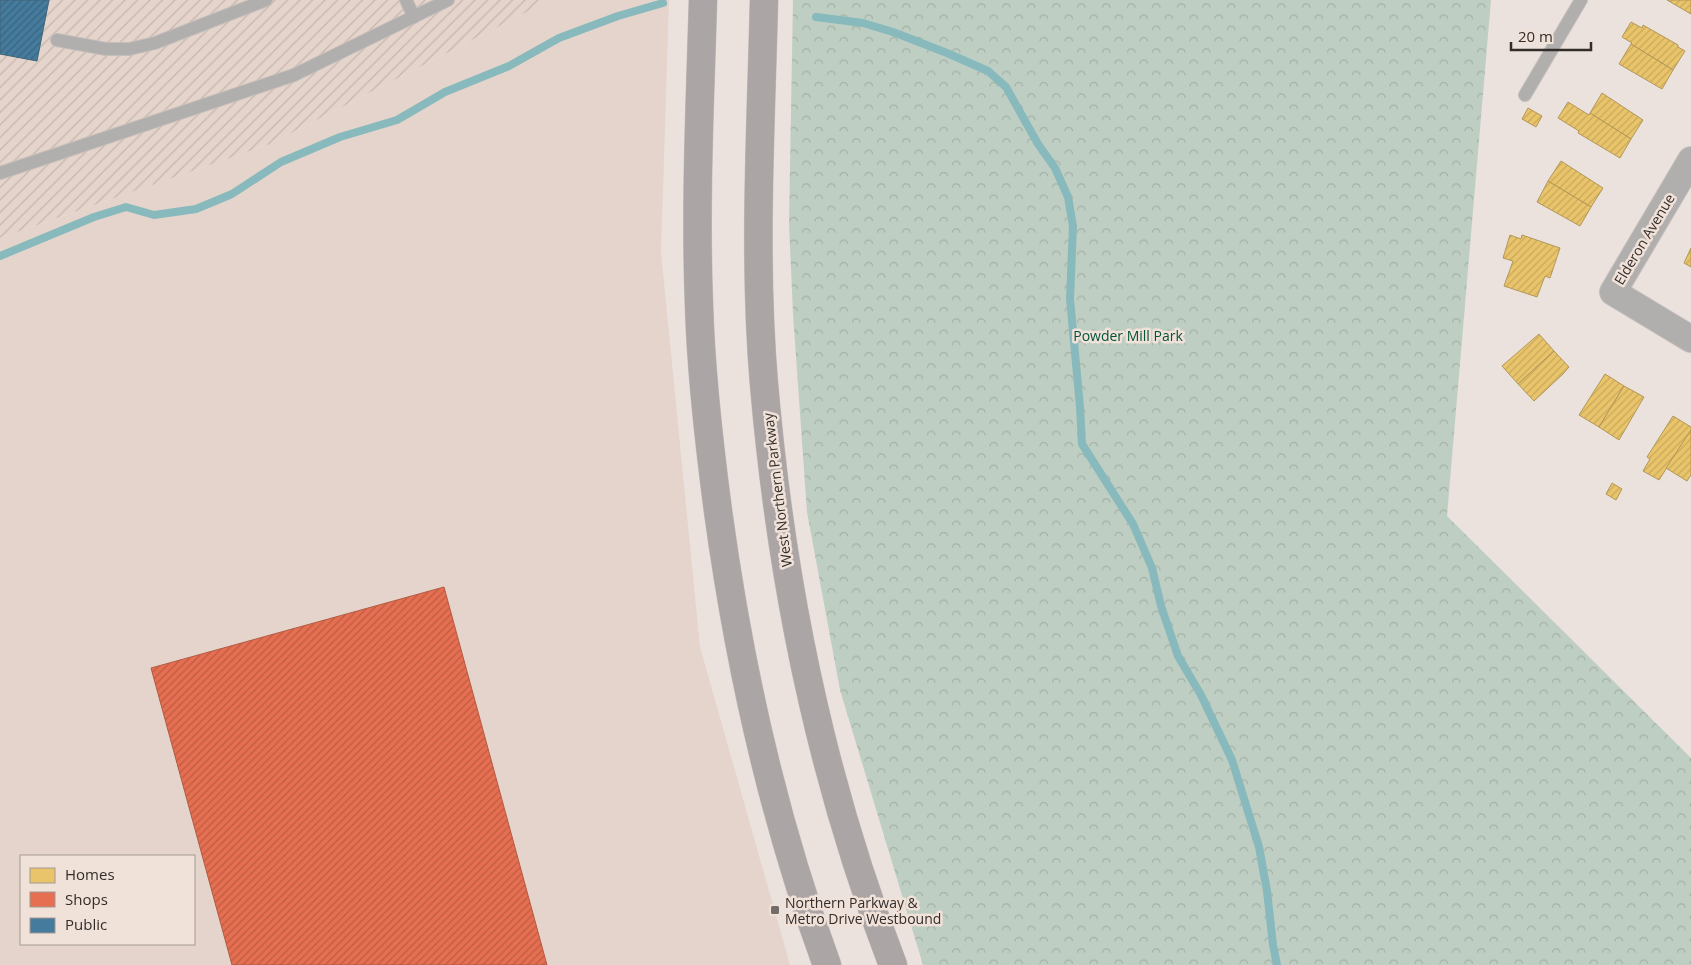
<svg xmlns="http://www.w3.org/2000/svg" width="1691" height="965" font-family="'Open Sans',sans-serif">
<defs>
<pattern id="industrial-furrows" width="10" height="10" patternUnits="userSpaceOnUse" patternTransform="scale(1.25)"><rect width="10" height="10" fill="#e5d4cb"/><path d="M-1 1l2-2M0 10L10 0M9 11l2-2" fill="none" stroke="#c5b6ae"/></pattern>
<pattern id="park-crowns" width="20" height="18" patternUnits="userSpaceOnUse" patternTransform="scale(1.25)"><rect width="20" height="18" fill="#becec2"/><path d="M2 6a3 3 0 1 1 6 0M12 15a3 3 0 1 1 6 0" fill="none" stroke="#a4b1a7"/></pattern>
<pattern id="homes-hatch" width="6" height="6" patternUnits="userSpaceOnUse" patternTransform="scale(1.25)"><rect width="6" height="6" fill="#e9c46a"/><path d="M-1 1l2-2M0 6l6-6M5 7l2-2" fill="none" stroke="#c8a95c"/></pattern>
<pattern id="shops-hatch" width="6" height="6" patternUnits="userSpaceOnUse" patternTransform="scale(1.25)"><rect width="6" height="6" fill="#e76f51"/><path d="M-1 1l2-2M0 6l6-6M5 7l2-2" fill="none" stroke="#bc5c43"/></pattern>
<pattern id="public-hatch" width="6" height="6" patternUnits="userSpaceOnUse" patternTransform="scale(1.25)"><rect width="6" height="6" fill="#457b9d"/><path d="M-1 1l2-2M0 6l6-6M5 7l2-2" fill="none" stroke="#3a6580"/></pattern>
</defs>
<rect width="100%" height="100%" fill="#ebe2de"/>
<!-- built -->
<path fill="#e5d4cb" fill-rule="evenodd" d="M550,0h119l-8,252 39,395 90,318h-790v-727l270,-94zM21,856h173v88h-173z"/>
<!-- industrial -->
<path fill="url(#industrial-furrows)" d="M0,0h550l-280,144 -270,94z"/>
<!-- park -->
<path fill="url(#park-crowns)" d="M793,0h698l-44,516 244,242v207h-768l-83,-275 -33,-178 -14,-198 -4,-91z"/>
<!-- homes -->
<g fill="url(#homes-hatch)" stroke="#b29757">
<path d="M1667,0h24v14z"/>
<path d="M1631,22l11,6 1,-3 35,20v2l7,4 -12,19 -42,-26 1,-1 -10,-6z"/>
<path d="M1631,44l42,26 -11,19 -43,-25z"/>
<path d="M1602,93l41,27 -12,19 -41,-26z"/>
<path d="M1568,102l21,13 1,-2 41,26 -11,19 -42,-25 1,-2 -21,-13z"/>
<path d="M1528,108l14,8 -6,11 -14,-8z"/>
<path d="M1561,161l42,27 -12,19 -43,-26z"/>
<path d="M1548,181l43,26 -11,19 -43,-24z"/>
<path d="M1510,235l11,4 1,-4 38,13 -10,30 -5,-2 -8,21 -33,-11 9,-25 -10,-3z"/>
<path d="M1691,248v19l-7,-4z"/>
<path d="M1539,334l15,17 -36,33 -16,-18z"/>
<path d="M1554,351l15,16 -6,7 -29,27 -16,-17z"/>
<path d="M1605,374l19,12 -25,41 -20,-12z"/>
<path d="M1624,386l20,11 -25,43 -20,-13z"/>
<path d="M1673,416l18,11v3l-32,50 -16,-9 7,-12 -3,-2z"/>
<path d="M1691,430v45l-4,6 -21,-13z"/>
<path d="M1612,483l10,6 -6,11 -10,-6z"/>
</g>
<!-- shops -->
<path fill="url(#shops-hatch)" stroke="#b15b45" d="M444,587l103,378h-315l-81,-297z"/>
<!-- public -->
<path fill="url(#public-hatch)" stroke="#40647a" d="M0,0h49l-12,61 -37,-7z"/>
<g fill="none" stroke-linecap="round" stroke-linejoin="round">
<!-- stream -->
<g stroke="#88b9bc" stroke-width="8">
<path d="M816,17l47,6 30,9 54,21 41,18 18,16 32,57 17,24 13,29 5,29 -3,73 10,108 2,37 51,80 19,44 9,38 17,50 23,39 31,65 27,87 8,44 6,54 4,20"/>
<path d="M0,256l94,-39 32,-10 28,8 42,-6 36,-15 49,-32 59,-25 57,-17 48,-28 64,-26 50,-28 59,-22 45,-13"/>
</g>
<defs>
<g id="lane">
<path d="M406,0l8,17"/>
<path d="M57,40l49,9h23l26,-6 111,-43"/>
<path d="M1525,95l56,-95"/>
<path d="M0,173l294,-98 154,-75"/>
</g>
<path id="street" d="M1691,160l-78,132 78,47"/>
<g id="primary">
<path d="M703,0c-3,102 -8,204 -4,305 2,69 10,138 19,206 21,154 55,308 109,454"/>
<path d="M764,0c-3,128 -11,257 0,384 17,198 57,396 129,581"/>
</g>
</defs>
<!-- lane casing -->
<use href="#lane" stroke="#c5bfbb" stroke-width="14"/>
<!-- street casing -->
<use href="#street" stroke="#c5bfbb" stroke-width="28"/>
<!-- primary casing -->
<use href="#primary" stroke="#c5bfbb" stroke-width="29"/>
<!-- lane -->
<use href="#lane" stroke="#b1aeae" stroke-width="12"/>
<!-- street -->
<use href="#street" stroke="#b1aeae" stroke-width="26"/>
<!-- primary -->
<use href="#primary" stroke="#aba6a5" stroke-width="28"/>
</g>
<!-- markers -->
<rect fill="#736c69" stroke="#f0e1d9" stroke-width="2" x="770" y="905" width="10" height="10" rx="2.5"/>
<g text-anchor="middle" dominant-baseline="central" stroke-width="5" stroke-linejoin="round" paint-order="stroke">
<!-- street labels -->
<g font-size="14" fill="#332d2a" stroke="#f0e1d9">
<text transform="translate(1644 239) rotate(-59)">Elderon Avenue</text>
<text transform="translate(777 490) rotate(-97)">West Northern Parkway</text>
</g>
<!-- park labels -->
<g font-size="14" fill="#00543a" stroke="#f0e1d9">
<text x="1128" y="335">Powder Mill Park</text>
</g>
<!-- poi labels -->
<g font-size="14" fill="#332d2a" stroke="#f0e1d9" text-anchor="start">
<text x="785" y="902">Northern Parkway &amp;<tspan x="785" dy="16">Metro Drive Westbound</tspan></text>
</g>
</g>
<!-- legend -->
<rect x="20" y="855" width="175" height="90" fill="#f0e1d9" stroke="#a49993"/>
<rect x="30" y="868" width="25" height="15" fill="#e9c46a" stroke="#a49993"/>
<text x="65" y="880" font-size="15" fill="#332d2a">Homes</text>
<rect x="30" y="892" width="25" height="15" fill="#e76f51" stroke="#a49993"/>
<text x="65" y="905" font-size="15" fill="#332d2a">Shops</text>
<rect x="30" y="918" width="25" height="15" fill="#457b9d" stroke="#a49993"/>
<text x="65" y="930" font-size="15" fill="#332d2a">Public</text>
<!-- scale -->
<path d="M1511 42v8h80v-8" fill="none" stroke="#332d2a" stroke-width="2.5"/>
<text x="1518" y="42" font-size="15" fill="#332d2a" stroke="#f0e1d9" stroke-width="4" paint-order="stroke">20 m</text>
</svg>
